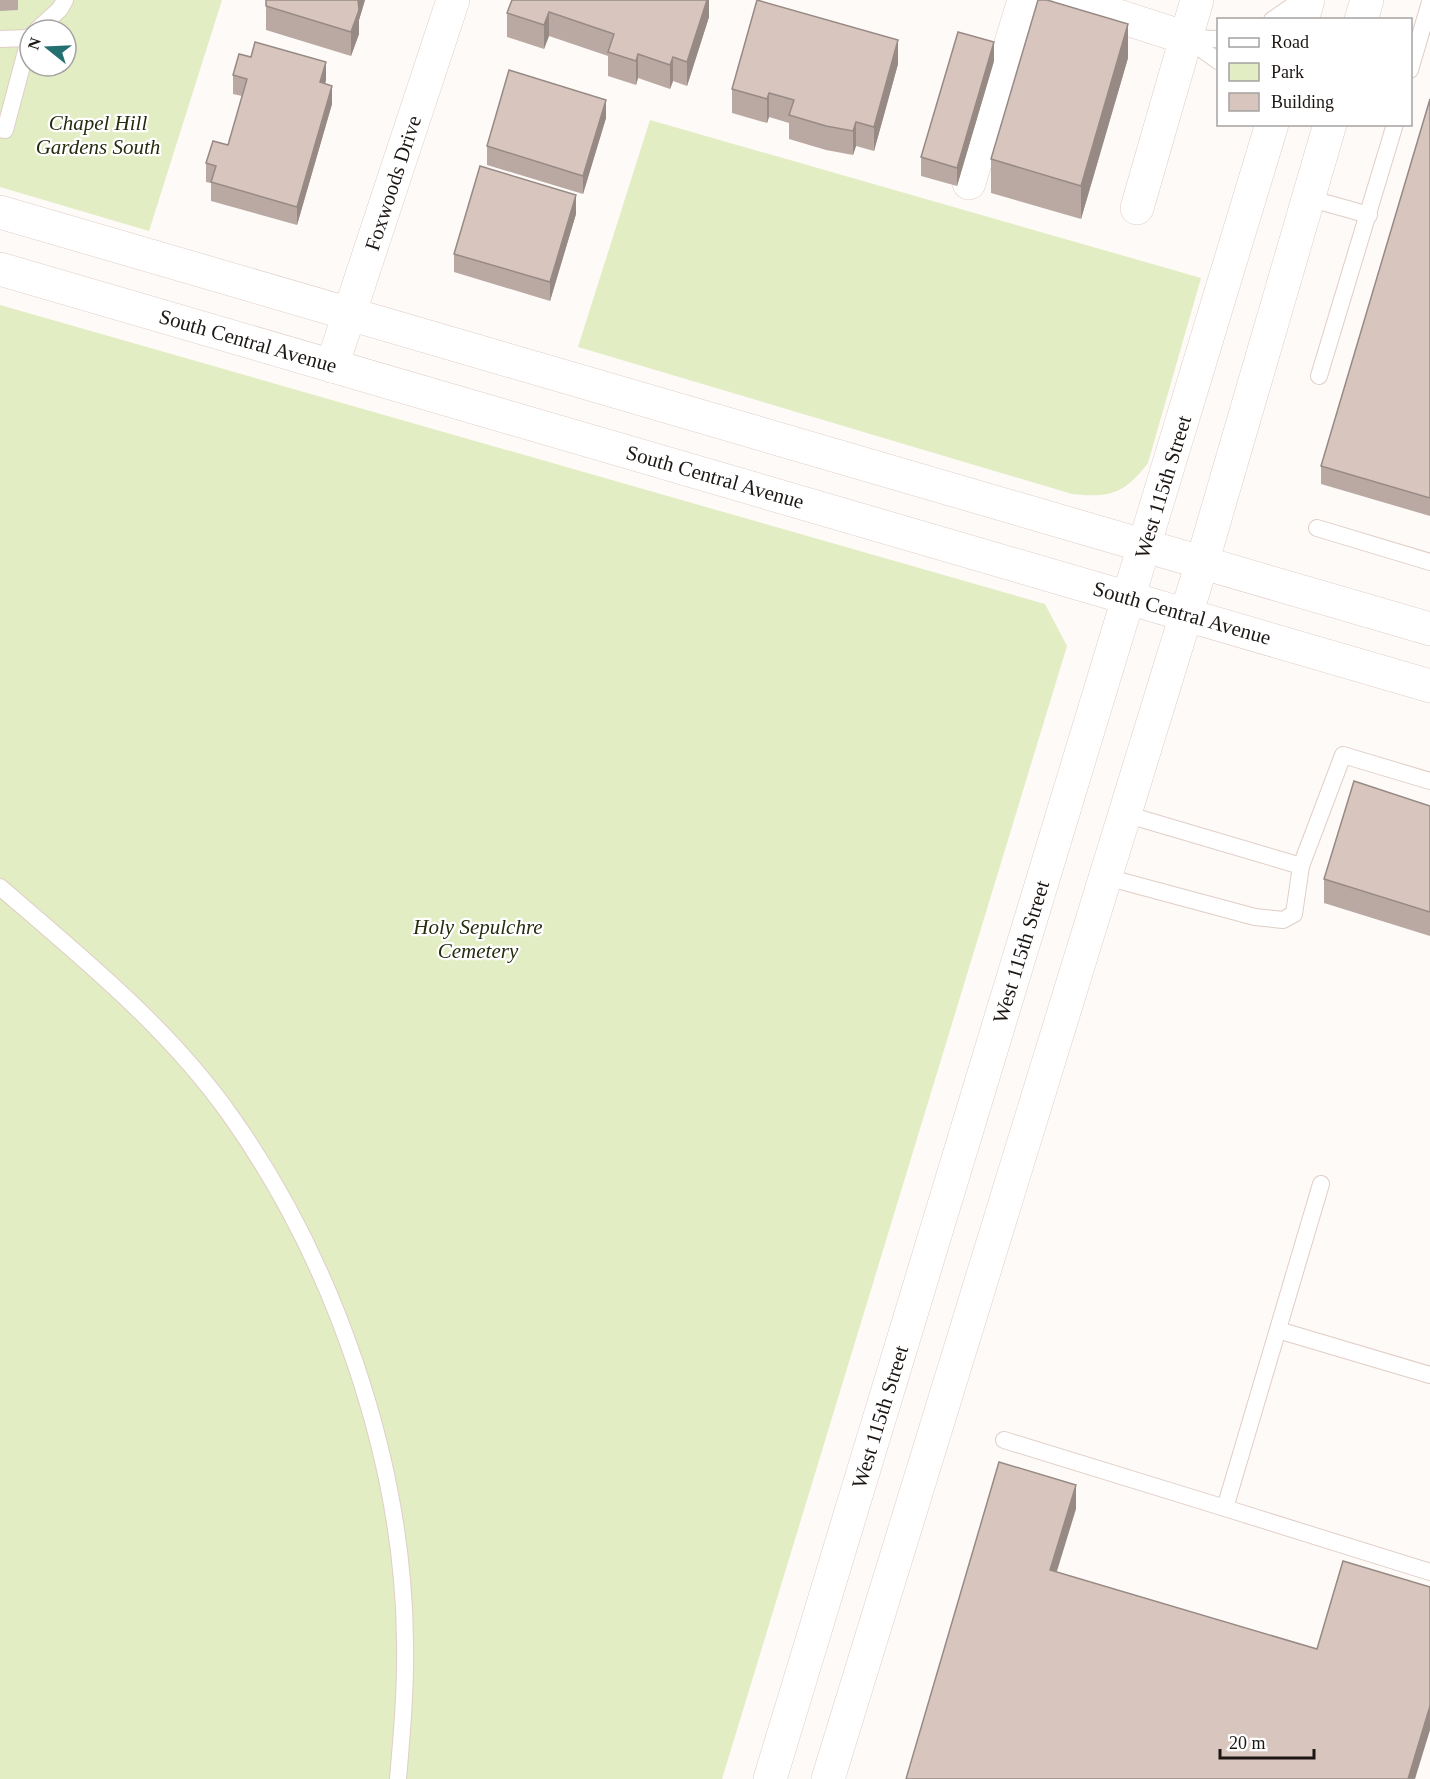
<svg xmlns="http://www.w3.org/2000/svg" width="1430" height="1779" font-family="Georgia,serif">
<rect width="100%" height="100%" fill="#fefaf8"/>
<!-- green -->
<g fill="#e2edc3" fill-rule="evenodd">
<path d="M0,0h222l-73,231 -149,-44zM30,30h36v36h-36z"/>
<path d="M650,120l551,158 -53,185c-24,31 -38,35 -76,31l-494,-147z"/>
<path d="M0,305l1045,299 22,42 -345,1133h-722z"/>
</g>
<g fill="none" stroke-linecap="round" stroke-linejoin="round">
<defs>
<g id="lane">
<path d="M1272,20l29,-20"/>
<path d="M37,30l23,-21 5,-9"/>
<path d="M1186,38l32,23"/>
<path d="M1186,38l32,1"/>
<path d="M0,39l28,-1"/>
<path d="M1410,70l20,-68"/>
<path d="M0,129l5,1 25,-94"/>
<path d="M1308,198l61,17"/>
<path d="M1319,376l76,-252"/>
<path d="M1317,528l113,34"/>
<path d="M1125,814l176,52 42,-111 87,26"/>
<path d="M1106,877l149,40 28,3 11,-6 7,-48"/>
<path d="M0,887c81,70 168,140 230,228 104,146 173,345 175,525 1,46 -3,93 -7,139"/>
<path d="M1321,1184l-96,324 205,64"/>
<path d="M1278,1330l152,45"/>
<path d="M1004,1440l221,68"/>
</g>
<g id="street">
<path d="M1069,0l117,38"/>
<path d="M969,183l55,-183"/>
<path d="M1137,208l60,-208"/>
<path d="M332,366l121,-366"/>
</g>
<g id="secondary">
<path d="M1302,20l6,-20"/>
<path d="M1361,20l6,-20"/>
<path d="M0,212l1430,417"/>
<path d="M0,269l1430,417"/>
<path d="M770,1779l502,-1655"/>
<path d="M828,1779l374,-1216 128,-439"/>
</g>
</defs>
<!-- lane casing -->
<use href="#lane" stroke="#e0cec6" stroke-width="18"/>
<!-- street casing -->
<use href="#street" stroke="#e0cec6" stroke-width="34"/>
<!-- secondary casing -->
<use href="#secondary" stroke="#e0cec6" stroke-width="34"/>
<!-- lane -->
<use href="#lane" stroke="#fff" stroke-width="16"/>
<!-- street -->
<use href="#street" stroke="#fff" stroke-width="33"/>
<!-- secondary -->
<use href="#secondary" stroke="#fff" stroke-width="33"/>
</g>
<!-- wall -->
<g fill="#baa9a3">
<path d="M0,0h18v10l-18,1z"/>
<path d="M266,0h99l-6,20v14l-8,22 -85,-26z"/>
<path d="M709,0v17l-22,69 -14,-5 -3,8 -32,-11 -2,7 -28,-9v-20l-59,-20 -5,13 -37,-12v-24z"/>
<path d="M1128,58l-47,161 -90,-26v-34z"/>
<path d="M994,61l-37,125 -36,-10v-19z"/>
<path d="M898,64l-24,87 -18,-5 -3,9 -27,-5 -37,-11v-16l-20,-6 -2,6 -35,-10v-24z"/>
<path d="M233,75l93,5 -1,4 7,20 -35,121 -86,-24v-18l-5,-1v-19l22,-18 14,-49 -9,-2z"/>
<path d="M1430,99v417l-109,-32v-18z"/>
<path d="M606,118l-23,76 -96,-29v-19z"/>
<path d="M576,214l-26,87 -96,-29v-18z"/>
<path d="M1430,806v130l-106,-33v-24z"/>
</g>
<!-- shaded-wall -->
<g fill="#978a85">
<path d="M358,0h7l-6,20v14l-8,22v-24z"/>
<path d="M707,0h2v17l-22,69v-24z"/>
<path d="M549,12v24l-5,13v-24z"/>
<path d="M1128,24v34l-47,161v-33z"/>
<path d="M898,40v24l-24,87v-24z"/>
<path d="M994,42v19l-37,125v-18z"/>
<path d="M638,54v24l-2,7v-24z"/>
<path d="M673,57v24l-3,8v-24z"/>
<path d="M326,62v18l-6,21v-19z"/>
<path d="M332,86v18l-35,121v-18z"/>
<path d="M769,93v24l-2,6v-24z"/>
<path d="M606,100v18l-23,76v-18z"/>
<path d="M856,122v24l-3,9v-24z"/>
<path d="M576,195v19l-26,87v-19z"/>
<path d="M1076,1485v24l-26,85v-24z"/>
<path d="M1430,1706v24l-15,49h-7z"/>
</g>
<!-- building -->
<g fill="#d8c5be" stroke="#978a85" stroke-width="1.5">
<path d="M266,0h92l1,10 -8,22 -85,-26z"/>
<path d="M512,0h195l-20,62 -14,-5 -3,8 -32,-11 -2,7 -28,-9 6,-18 -65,-22 -5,13 -37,-12z"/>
<path d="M757,0l141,40 -24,87 -18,-5 -3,9 -27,-5 -37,-11 5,-15 -25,-7 -2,6 -35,-10z"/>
<path d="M1038,0h9l81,24 -47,162 -90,-27z"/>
<path d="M958,32l36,10 -37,126 -36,-11z"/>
<path d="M255,42l71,20 -6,20 12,4 -35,121 -86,-25 5,-16 -10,-3 7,-22 15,4 19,-66 -14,-4 6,-21 12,3z"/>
<path d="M509,70l97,30 -23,76 -96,-30z"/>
<path d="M1430,99v399l-109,-32z"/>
<path d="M480,166l96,29 -26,87 -96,-28z"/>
<path d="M1354,781l76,25v106l-106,-33z"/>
<path d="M999,1462l77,23 -26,85 267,79 26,-88 87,26v119l-22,73h-502z"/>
</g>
<g text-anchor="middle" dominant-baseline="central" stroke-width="4.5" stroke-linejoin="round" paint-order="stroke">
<!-- park labels -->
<g font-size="21" font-style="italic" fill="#262c0e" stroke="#fff">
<text x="98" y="123">Chapel Hill<tspan x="98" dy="24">Gardens South</tspan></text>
<text x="478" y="927">Holy Sepulchre<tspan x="478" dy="24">Cemetery</tspan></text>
</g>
<!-- street labels -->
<g font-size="21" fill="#1d1714" stroke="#fff">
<text transform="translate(393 183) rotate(-72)">Foxwoods Drive</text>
<text transform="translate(248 341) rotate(16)">South Central Avenue</text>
<text transform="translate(715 477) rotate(16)">South Central Avenue</text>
<text transform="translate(1163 487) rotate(-73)">West 115th Street</text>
<text transform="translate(1182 613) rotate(16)">South Central Avenue</text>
<text transform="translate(1021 952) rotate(-73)">West 115th Street</text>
<text transform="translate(880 1417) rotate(-73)">West 115th Street</text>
</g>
</g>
<!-- legend -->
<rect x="1217" y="18" width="195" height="108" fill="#ffffff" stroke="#a5a2a1" stroke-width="1.5"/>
<rect x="1229" y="38" width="30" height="9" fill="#ffffff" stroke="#a5a2a1" stroke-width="1.5"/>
<text x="1271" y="48" font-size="18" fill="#1d1714">Road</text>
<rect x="1229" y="63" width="30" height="18" fill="#e2edc3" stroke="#a5a2a1" stroke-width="1.5"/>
<text x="1271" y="78" font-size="18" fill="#1d1714">Park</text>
<rect x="1229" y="93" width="30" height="18" fill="#d8c5be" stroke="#a5a2a1" stroke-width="1.5"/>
<text x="1271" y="108" font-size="18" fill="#1d1714">Building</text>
<!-- north arrow -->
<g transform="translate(48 48) rotate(288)"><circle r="28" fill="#ffffff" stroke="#a5a2a1" stroke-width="1.5"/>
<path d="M0-4.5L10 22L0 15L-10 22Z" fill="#246f70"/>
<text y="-9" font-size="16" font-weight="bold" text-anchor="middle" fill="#1d1714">N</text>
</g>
<!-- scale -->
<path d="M1220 1749v9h94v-9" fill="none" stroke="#1d1714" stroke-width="3"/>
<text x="1229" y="1749" font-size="18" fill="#1d1714" stroke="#ffffff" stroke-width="4.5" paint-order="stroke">20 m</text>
</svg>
